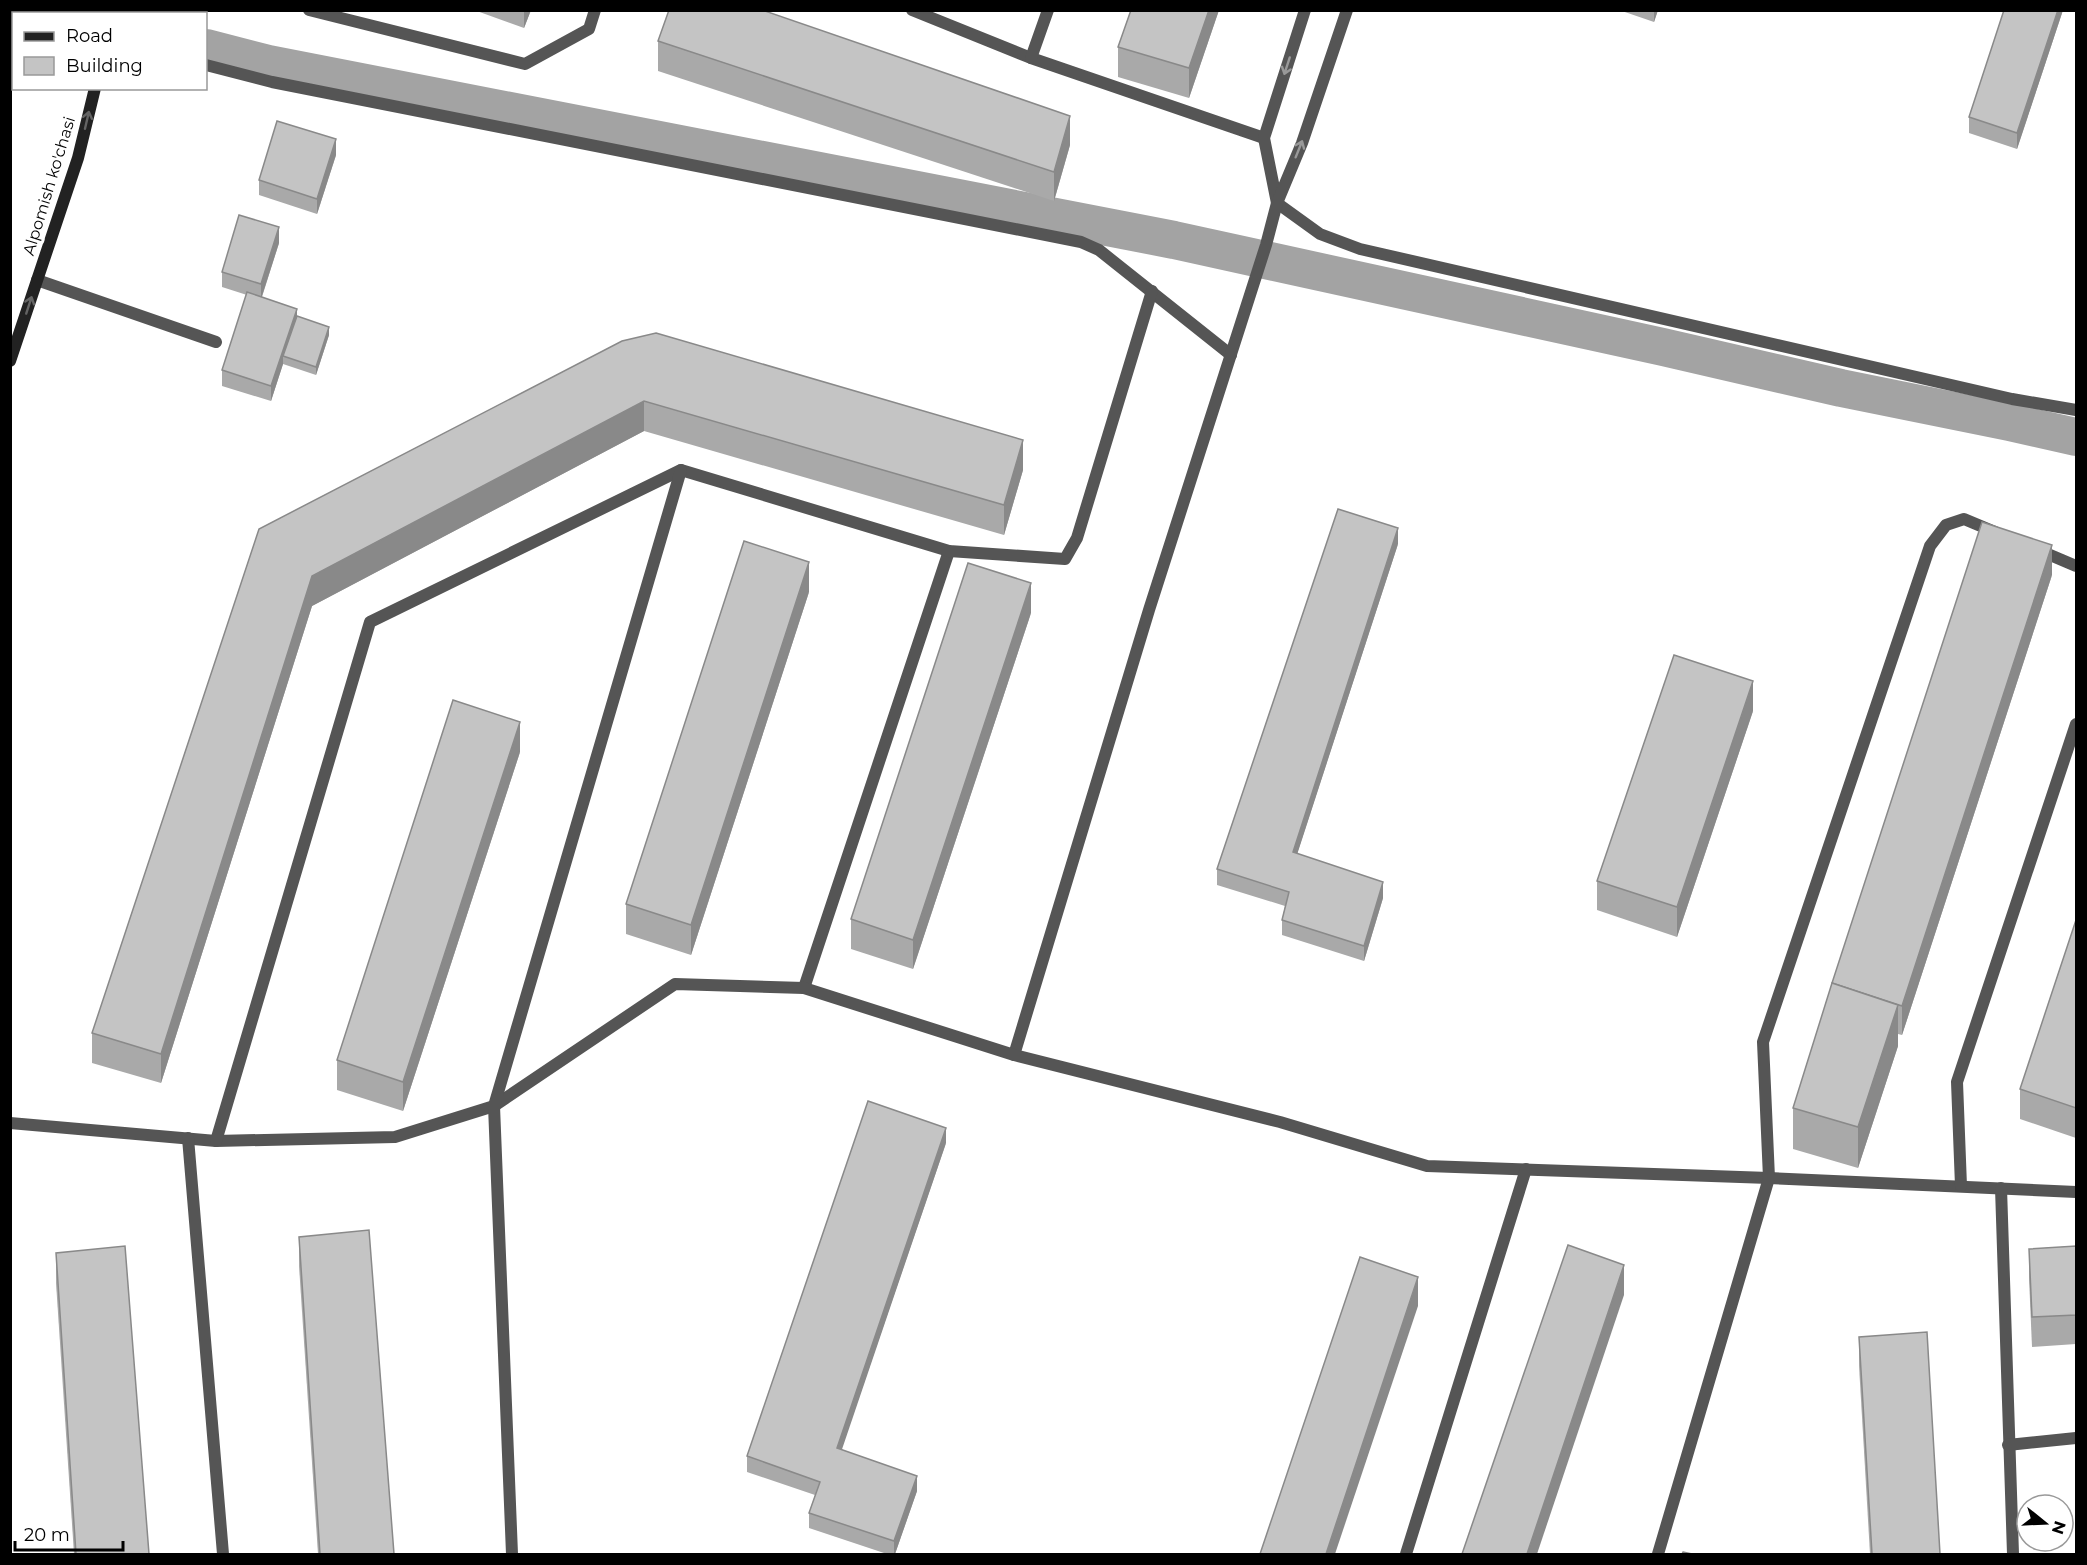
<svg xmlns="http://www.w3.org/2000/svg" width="2087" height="1565" font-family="Montserrat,sans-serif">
<rect width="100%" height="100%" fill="#fff"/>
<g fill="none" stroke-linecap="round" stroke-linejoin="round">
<!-- canal -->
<path stroke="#a3a3a3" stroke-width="38" d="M206,48l62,16 906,176 489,107 178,41 168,34 67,15"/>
<!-- service -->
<g stroke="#555" stroke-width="12">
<path d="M309,10l216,54 64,-35 6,-19"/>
<path d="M912,10l119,48 233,80"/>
<path d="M1305,10l-41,128 13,65 43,31 40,15 652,150 64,11"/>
<path d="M1031,58l17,-48"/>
<path d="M206,65l66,17 809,160 18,8 132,105"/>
<path d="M37,280l179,62"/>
<path d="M2036,549l40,17"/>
<path d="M804,988l145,-437"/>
<path d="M1014,1055l135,-445 117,-365 11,-42 25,-60 45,-133"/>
<path d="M10,1123l206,18 179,-4 99,-31 181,-122 129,4 210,67 266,67 147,44 342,12 307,14"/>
<path d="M188,1138l35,416"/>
<path d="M216,1141l154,-519 311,-152 268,81 116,8 12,-21 75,-247"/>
<path d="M1961,1186l-4,-104 119,-358"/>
<path d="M2001,1188l12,366"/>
<path d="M2008,1445l68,-7"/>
<path d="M512,1554l-18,-448 187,-636"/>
<path d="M1406,1554l120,-385"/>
<path d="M1658,1554l111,-376 -6,-136 167,-496 16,-21 18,-6 31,13"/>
</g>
<!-- secondary -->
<g stroke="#222" stroke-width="12">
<path d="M44,14l2,-4"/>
<path d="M113,14l1,-4"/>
<path d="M10,62l4,-4"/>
<path d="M10,361l68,-203 17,-70"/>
</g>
</g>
<!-- wall -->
<g fill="#a9a9a9">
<path d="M474,10h57l-7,18z"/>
<path d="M1131,10h88l-30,88 -71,-21v-30z"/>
<path d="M1619,10h39l-4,12z"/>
<path d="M2004,10h59l-46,139 -48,-16v-16z"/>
<path d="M658,41l412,104 -16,56 -396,-130z"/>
<path d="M336,155l-19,59 -58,-19v-15z"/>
<path d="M279,243l-17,54 67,38 -13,40 -33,-11 -12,37 -49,-15v-16l25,-75 -25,-8v-15z"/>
<path d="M622,341l401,129 -19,65 -360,-104 -332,175 -151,477 -69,-20v-30l167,-504z"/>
<path d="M1398,544l-101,310 86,44 -19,63 -82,-26v-15l3,-14 -68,-21v-16z"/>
<path d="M2052,575l-150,460 -4,-1v12l-40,122 -65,-19v-41z"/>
<path d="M809,592l-118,363 -65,-21v-30z"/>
<path d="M1031,613l-118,356 -62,-20v-30z"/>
<path d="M1753,711l-76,226 -80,-27v-29z"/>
<path d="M520,752l-117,359 -66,-21v-30z"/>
<path d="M2076,920v218l-56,-19v-30z"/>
<path d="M946,1143l-105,307 76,41 -22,63h-8l-78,-26v-15l6,-18 -68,-23v-16z"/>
<path d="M299,1237l95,317h-76l-19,-288z"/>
<path d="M2076,1246v98l-44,3 -3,-69v-29z"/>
<path d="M56,1253l93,301h-75l-18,-271z"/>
<path d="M1859,1337l81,217h-70l-11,-188z"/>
</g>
<!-- shaded-wall -->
<g fill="#898989">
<path d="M524,10h7l-7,18z"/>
<path d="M1209,10h10l-30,88v-30z"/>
<path d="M1654,10h4l-4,12z"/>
<path d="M2058,10h5l-46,139v-16z"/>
<path d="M1070,116v29l-16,56v-29z"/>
<path d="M336,139v16l-19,59v-15z"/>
<path d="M279,227v16l-18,56v-15z"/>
<path d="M297,309v15l-14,32v8l-12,37v-15z"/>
<path d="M329,327v8l-13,40v-8z"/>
<path d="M644,401v30l-332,175 -151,477v-29l151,-478z"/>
<path d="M1023,440v30l-19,65v-30z"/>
<path d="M1398,528v16l-105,323v-15z"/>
<path d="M2052,545v30l-150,460v-29z"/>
<path d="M809,562v30l-118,363v-30z"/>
<path d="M1031,583v30l-118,356v-29z"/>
<path d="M1753,681v30l-76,226v-30z"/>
<path d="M520,722v30l-117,359v-29z"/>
<path d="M1383,882v16l-19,63v-15z"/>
<path d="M1898,1005v41l-40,122v-41z"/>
<path d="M946,1128v15l-109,321v-16z"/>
<path d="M1624,1265v30l-87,259h-10z"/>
<path d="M1418,1277v29l-83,248h-9z"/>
<path d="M917,1476v15l-22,63h-1v-13z"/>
</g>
<!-- building -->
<g fill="#c4c4c4" stroke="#898989" stroke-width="1.5">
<path d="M669,10h93l308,106 -16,56 -396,-131z"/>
<path d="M1131,10h78l-20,58 -71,-21z"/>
<path d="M2004,10h54l-41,123 -48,-16z"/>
<path d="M277,121l59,18 -19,60 -58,-19z"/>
<path d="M239,215l40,12 -18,57 -39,-12z"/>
<path d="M247,292l50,17 -26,77 -49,-16z"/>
<path d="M297,316l32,11 -13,40 -33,-11z"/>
<path d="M656,333l367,107 -19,65 -360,-104 -332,175 -151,478 -69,-21 167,-504 363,-188z"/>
<path d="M1338,509l60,19 -105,324 90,30 -19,64 -82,-26 7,-28 -72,-23z"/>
<path d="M1982,522l70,23 -150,461 -70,-23z"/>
<path d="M744,541l65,21 -118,363 -65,-21z"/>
<path d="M968,563l63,20 -118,357 -62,-21z"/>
<path d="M1674,655l79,26 -76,226 -80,-26z"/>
<path d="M453,700l67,22 -117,360 -66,-22z"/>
<path d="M2076,920v188l-56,-19z"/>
<path d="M1832,983l66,22 -40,122 -65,-19z"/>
<path d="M868,1101l78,27 -109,320 80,28 -23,65 -85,-28 11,-31 -73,-26z"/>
<path d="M369,1230l25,324h-74l-21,-317z"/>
<path d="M1568,1245l56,20 -97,289h-65z"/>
<path d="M125,1246l24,308h-73l-20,-301z"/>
<path d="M2076,1246v69l-44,2 -3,-68z"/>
<path d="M1360,1257l58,20 -92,277h-66z"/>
<path d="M1927,1332l13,222h-68l-13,-217z"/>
<path d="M1683,1552l9,2h-10z"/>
</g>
<!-- one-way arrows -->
<defs><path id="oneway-shaft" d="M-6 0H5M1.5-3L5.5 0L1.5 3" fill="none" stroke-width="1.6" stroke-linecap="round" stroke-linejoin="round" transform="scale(1.5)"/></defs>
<g stroke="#999">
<use href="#oneway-shaft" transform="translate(1287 66) rotate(108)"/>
<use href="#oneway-shaft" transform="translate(1299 149) rotate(-68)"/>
</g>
<g stroke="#646464">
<use href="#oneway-shaft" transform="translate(87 120) rotate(-77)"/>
<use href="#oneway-shaft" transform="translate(29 305) rotate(-72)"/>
</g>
<g text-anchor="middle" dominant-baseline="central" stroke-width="6" stroke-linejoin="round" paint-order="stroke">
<!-- street labels -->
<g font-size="16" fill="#000" stroke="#fff">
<text transform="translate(49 186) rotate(-73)">Alpomish ko'chasi</text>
</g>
</g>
<!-- border -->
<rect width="2087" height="1565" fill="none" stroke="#000000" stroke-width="24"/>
<!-- legend -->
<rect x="12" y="12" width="195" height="78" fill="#ffffff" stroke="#999999" stroke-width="1.5"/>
<rect x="24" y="32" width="30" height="9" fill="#222222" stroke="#999999" stroke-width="1.5"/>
<text x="66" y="42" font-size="18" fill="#000000">Road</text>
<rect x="24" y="57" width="30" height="18" fill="#c4c4c4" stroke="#999999" stroke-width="1.5"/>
<text x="66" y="72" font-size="18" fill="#000000">Building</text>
<!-- north arrow -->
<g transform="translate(2045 1523) rotate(108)"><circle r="28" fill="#ffffff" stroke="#999999" stroke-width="1.5"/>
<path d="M0-4.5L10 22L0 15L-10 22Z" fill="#000000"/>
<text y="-9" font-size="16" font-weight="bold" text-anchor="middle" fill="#000000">N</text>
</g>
<!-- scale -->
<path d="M15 1541v9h108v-9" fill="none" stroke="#000000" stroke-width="3"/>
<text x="24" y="1541" font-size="18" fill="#000000" stroke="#ffffff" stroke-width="4.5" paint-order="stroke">20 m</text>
</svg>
